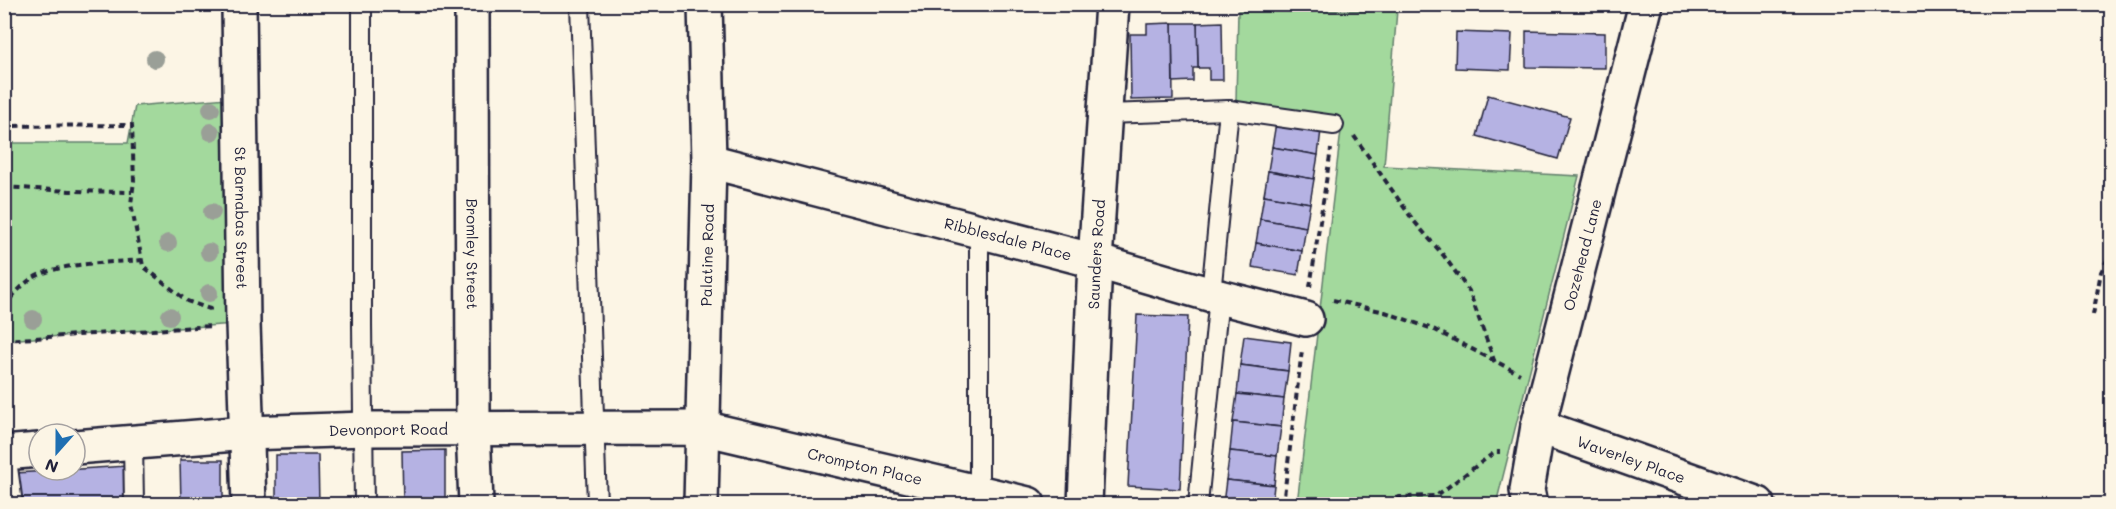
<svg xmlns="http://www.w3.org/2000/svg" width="2116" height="509" font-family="Mali,sans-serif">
<rect width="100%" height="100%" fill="#fcf5e5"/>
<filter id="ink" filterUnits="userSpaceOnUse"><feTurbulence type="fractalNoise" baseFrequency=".0167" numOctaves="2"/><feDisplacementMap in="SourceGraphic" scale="12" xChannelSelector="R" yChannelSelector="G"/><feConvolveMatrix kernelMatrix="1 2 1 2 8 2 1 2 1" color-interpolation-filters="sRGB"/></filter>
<g filter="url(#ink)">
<!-- green -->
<g fill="#a3d99d" stroke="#627e6c" stroke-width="1.5">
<path d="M1397,10l-13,156 195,10 -83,328h-199l45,-382 -106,-21 2,-90z"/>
<path d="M227,98l8,226 -230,16v-197h123l7,-37z"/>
</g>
<!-- building -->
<g fill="#b5b2e3" stroke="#22223b" stroke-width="1.5">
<path d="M1222,22l1,58h-14v-12h-11l-1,-45z"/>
<path d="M1172,23h25l1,45h-5v13l-20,1z"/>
<path d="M1172,23l1,76 -42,1 -1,-66h17v-10z"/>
<path d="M1526,31l79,2v35l-79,-1z"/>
<path d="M1456,32l56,2 -2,36 -55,-2z"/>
<path d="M1488,95l82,22 -12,42 -81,-23z"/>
<path d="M1276,123l45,7 -3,25 -46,-8z"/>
<path d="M1272,147l46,8 -4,24 -46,-8z"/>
<path d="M1268,171l46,8 -4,24 -46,-8z"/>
<path d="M1264,195l46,8 -4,24 -46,-8z"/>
<path d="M1260,219l46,8 -4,24 -46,-8z"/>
<path d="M1256,243l46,8 -4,24 -46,-8z"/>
<path d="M1137,315l51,2 -8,172 -52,-3z"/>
<path d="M1244,336l47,6 -3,29 -48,-6z"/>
<path d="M1240,365l48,6 -4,28 -47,-5z"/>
<path d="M1237,394l47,5 -3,28 -48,-5z"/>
<path d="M1233,422l48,5 -4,29 -47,-5z"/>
<path d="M445,450v54h-42l-1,-53z"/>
<path d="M1230,451l47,5 -3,29 -48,-5z"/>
<path d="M276,455h42l1,49h-43z"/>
<path d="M180,460h43v44h-42z"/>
<path d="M127,466l3,38h-112l-2,-31z"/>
<path d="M1226,480l48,5 -2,19h-49z"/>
</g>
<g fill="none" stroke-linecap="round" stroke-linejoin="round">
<defs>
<g id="service">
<path d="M362,4v321l2,179"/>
<path d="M580,4l17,500"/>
<path d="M1105,114l124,-4 105,15"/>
<path d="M979,231v262"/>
<path d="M1211,294l18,-184"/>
<path d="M133,442l1,62"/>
<path d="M6,453l7,51"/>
<path d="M1198,504l21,-207"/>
</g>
<g id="minor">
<path id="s1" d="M239,4l4,320 6,180"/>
<path id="s2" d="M472,4l1,423 3,77"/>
<path id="s3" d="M709,161l386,100 124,36 87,22"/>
<path id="s4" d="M1538,426l220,78"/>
<path id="s5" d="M75,447l172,-14 118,-4 338,-1 325,76"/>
<path d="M4,453l35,-3"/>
<path id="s6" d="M701,504l8,-343 -4,-157"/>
<path id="s7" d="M1085,504l10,-243 17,-257"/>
<path id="s8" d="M1530,504l-3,-14 11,-64 108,-422"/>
</g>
</defs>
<!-- service casing -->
<use href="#service" stroke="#22223b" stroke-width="22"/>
<!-- minor casing -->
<use href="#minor" stroke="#22223b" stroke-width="38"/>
<!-- path -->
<g stroke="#22223b" stroke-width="4" stroke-dasharray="6 4.5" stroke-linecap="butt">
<path d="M4,126l128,-1 2,56 -3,23 12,62 44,35 23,8v2"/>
<path d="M1354,136l59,84 31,36 25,35 26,72"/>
<path d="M4,187l66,4 62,1"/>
<path d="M1310,287l21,-138"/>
<path d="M1333,300l52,12 50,18 85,44"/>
<path d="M4,306c8,-9 17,-20 27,-27 28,-17 78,-16 111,-19"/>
<path d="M2093,315l8,-43 11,-22"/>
<path d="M4,340l208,-14"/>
<path d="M1283,504l19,-154"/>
<path d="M1376,504l24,-7 36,-1 59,-44h5"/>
</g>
<!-- service -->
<use href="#service" stroke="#fcf5e5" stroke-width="18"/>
<!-- minor -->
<use href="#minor" stroke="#fcf5e5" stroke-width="33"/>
</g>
<!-- trees -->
<g fill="#9a9f97">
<circle cx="155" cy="59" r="9"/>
<circle cx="211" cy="109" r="9"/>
<circle cx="211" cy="132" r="9"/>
<circle cx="212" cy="212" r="9"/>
<circle cx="168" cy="243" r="9"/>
<circle cx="209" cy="252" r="9"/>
<circle cx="209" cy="293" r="9"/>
<circle cx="170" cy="316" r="9"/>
<circle cx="33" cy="319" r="9"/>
</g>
</g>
<g text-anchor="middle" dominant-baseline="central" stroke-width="5" stroke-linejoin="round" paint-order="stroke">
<!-- street labels -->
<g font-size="15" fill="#22223b" stroke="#fcf5e5">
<text stroke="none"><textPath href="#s1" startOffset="214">St Barnabas Street</textPath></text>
<text stroke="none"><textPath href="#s3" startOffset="309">Ribblesdale Place</textPath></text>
<text stroke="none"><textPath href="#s6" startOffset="249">Palatine Road</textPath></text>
<text stroke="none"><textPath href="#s7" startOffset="250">Saunders Road</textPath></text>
<text stroke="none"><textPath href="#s8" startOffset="256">Oozehead Lane</textPath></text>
<text stroke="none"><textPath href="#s2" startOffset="250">Bromley Street</textPath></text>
<text stroke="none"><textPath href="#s5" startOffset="314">Devonport Road</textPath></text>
<text stroke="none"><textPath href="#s4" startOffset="99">Waverley Place</textPath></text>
<text stroke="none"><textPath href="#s5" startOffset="795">Crompton Place</textPath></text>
</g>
</g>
<!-- margin -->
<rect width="2116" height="509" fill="none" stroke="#fcf5e5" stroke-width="24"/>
<rect x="12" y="12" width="2092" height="485" fill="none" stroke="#22223b" stroke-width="2" filter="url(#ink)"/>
<!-- north arrow -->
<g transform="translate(57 452) rotate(201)"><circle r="28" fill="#fcf5e5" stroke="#a5a1a1" stroke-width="1.5"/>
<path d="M0-4.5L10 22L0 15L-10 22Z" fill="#1f6fb2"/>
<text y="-9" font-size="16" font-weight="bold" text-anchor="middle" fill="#22223b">N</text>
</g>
</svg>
